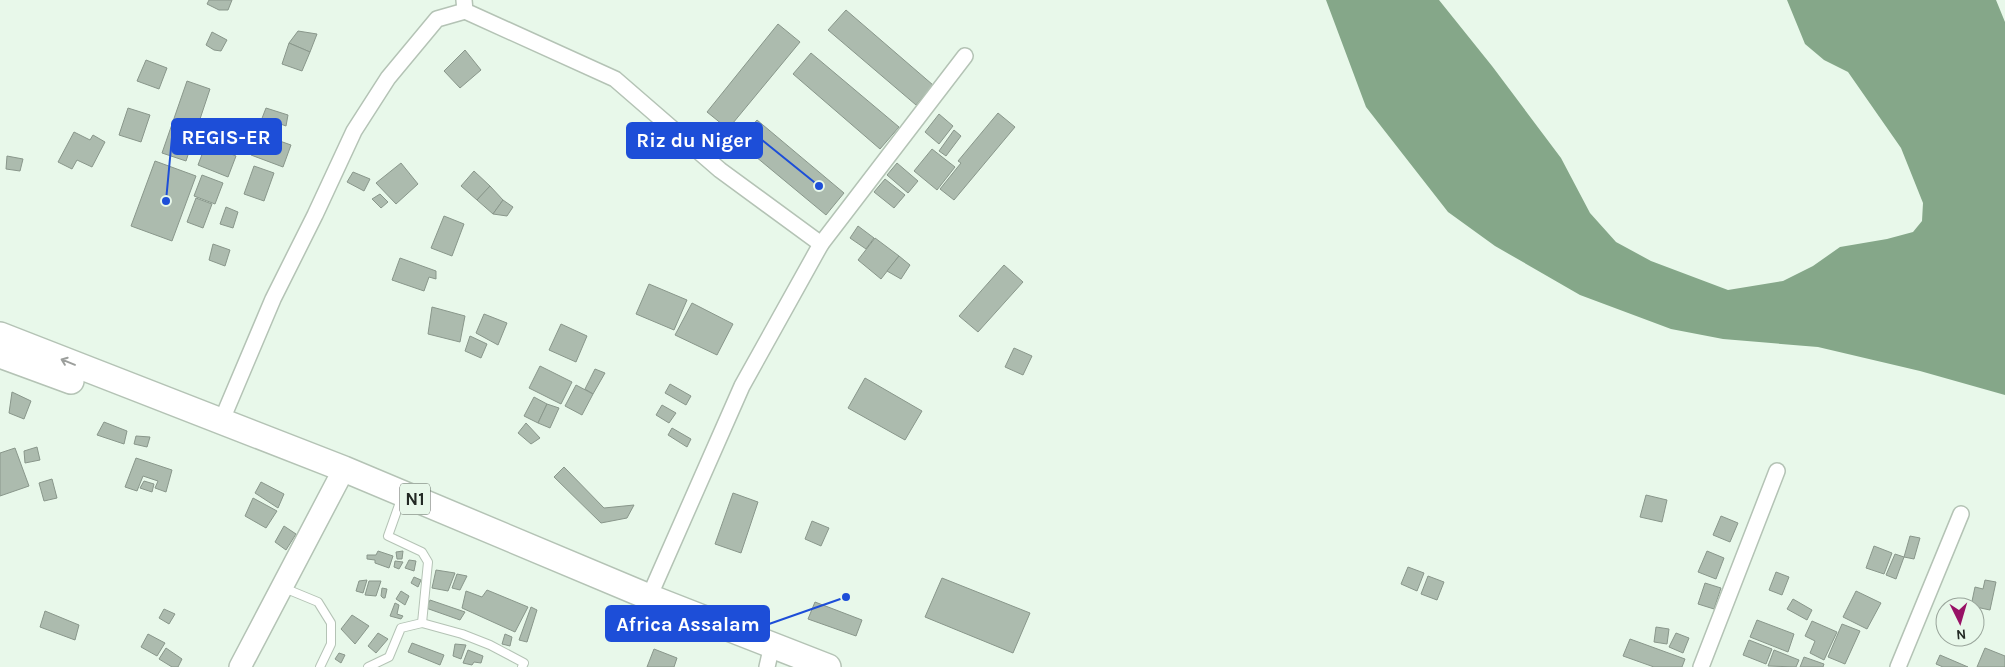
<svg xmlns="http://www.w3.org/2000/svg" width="2005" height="667" font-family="Karla,sans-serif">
<rect width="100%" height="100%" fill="#e8f8ea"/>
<!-- water -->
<path fill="#85a789" d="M1326,0h113l53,66 69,92 29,55 26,29 35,19 77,29 55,-9 30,-15 27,-19 47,-8 26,-7 9,-11 1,-18 -22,-55 -53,-76 -24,-12 -19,-16 -18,-44h209l9,22v373l-85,-24 -102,-24 -95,-8 -52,-10 -91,-34 -85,-49 -47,-34 -82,-105z"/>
<!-- building -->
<g fill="#acbbae" stroke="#89978b">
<path d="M209,0h23l-4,10h-9l-12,-6z"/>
<path d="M846,10l87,75 -17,20 -88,-75z"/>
<path d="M778,24l22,18 -72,87 -21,-17z"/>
<path d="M298,31l19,3 -7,18 -21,-9z"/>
<path d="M212,32l15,8 -6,11 -7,-1 -8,-5z"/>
<path d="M289,43l21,9 -8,19 -20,-7z"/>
<path d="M465,50l16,20 -21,18 -16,-17z"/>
<path d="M811,53l88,74 -19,22 -87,-75z"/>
<path d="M146,60l21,8 -8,21 -22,-8z"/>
<path d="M187,81l23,8 -24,72 -24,-8z"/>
<path d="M128,108l22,7 -9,27 -22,-7z"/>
<path d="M266,108l22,7 -2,11 -11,-4 -2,9 -14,-5z"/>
<path d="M998,113l17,14 -61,73 -14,-11 21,-26 -3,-2z"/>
<path d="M939,114l14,12 -14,18 -14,-12z"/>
<path d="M757,120l87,73 -18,22 -88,-73z"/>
<path d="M954,130l7,6 -15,20 -7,-5z"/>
<path d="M74,132l16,8 3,-5 12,7 -13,25 -15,-7 -5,9 -14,-7z"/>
<path d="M260,134l31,11 -8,22 -32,-12z"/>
<path d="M206,144l30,12 -8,21 -30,-12z"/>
<path d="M932,149l23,18 -18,23 -23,-19z"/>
<path d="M7,156l16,3 -3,12 -14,-2z"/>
<path d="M155,161l41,15 -24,65 -41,-15z"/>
<path d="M401,163l17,21 -22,20 -20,-21z"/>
<path d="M897,163l21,18 -10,12 -21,-18z"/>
<path d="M254,166l20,7 -10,28 -20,-7z"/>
<path d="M474,171l16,15 -13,14 -16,-14z"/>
<path d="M353,172l17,7 -6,12 -17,-9z"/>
<path d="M202,175l21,8 -8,21 -21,-8z"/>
<path d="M885,179l20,16 -11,13 -20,-16z"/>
<path d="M490,186l13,14 -10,14 -16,-14z"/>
<path d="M380,194l8,8 -7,6 -9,-9z"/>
<path d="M196,198l16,6 -9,24 -16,-6z"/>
<path d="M503,200l10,7 -6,9 -14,-2z"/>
<path d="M226,207l12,5 -5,16 -13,-4z"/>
<path d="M444,216l20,8 -12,32 -21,-8z"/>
<path d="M858,226l16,12 -8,11 -16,-11z"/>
<path d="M875,238l24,18 -18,23 -23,-19z"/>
<path d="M213,244l17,6 -5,16 -16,-6z"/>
<path d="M899,256l11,9 -9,14 -14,-8z"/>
<path d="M400,258l36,13v8l-7,-2 -5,14 -32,-11z"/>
<path d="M1004,265l19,17 -45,50 -19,-16z"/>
<path d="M649,284l38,16 -13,30 -38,-16z"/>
<path d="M692,303l41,21 -16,31 -42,-20z"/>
<path d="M432,307l33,9 -5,26 -32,-8z"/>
<path d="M484,314l23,9 -9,22 -22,-12z"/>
<path d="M561,324l26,12 -11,26 -27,-12z"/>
<path d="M470,336l17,8 -6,14 -16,-7z"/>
<path d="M1014,348l18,8 -9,19 -18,-8z"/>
<path d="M540,366l32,16 -11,22 -32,-16z"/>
<path d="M595,369l10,4 -12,21 -8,-5z"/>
<path d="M865,378l57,33 -17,29 -57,-32z"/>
<path d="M670,384l21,12 -5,9 -21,-12z"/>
<path d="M576,385l17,9 -11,21 -17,-9z"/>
<path d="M12,392l19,9 -7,18 -15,-6z"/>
<path d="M534,397l13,7 -9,19 -14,-7z"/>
<path d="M547,404l12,4 -9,20 -12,-5z"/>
<path d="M662,405l14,8 -7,10 -13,-8z"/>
<path d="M104,422l23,9 -3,13 -27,-9z"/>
<path d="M526,423l14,15 -9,6 -13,-11z"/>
<path d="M672,428l19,11 -4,8 -19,-12z"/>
<path d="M136,436l14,1 -3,10 -13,-3z"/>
<path d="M37,447l3,13 -15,3 -1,-12z"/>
<path d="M15,448l14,38 -29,10v-43z"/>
<path d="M136,458l36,12 -6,22 -11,-4 3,-7 -15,-5 -6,15 -12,-4z"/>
<path d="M564,467l40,41 30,-3 -7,13 -26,5 -47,-46z"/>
<path d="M52,479l5,19 -13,3 -5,-18z"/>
<path d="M144,481l10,3 -2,8 -12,-4z"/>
<path d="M261,482l23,12 -6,14 -23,-15z"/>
<path d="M733,493l25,9 -17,51 -26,-9z"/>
<path d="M1646,495l21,5 -5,22 -22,-5z"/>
<path d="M253,498l24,13 -11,17 -21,-12z"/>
<path d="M1721,516l17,7 -8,19 -17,-7z"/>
<path d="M812,521l17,7 -8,18 -16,-7z"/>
<path d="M284,526l12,8 -10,16 -11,-8z"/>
<path d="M1910,536l10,2 -6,21 -10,-2z"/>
<path d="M1874,546l18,7 -8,21 -18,-6z"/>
<path d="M378,551l15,5 -4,12 -14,-5v-3l-8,-1v-4h9z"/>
<path d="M403,551l-1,8h-5l-1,-7z"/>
<path d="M1707,551l17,7 -8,21 -18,-7z"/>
<path d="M1895,554l9,3 -8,22 -10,-4z"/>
<path d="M409,560l7,1 -2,10 -9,-3z"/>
<path d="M395,561l8,1 -4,7 -5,-2z"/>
<path d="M1408,567l16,6 -7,18 -16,-7z"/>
<path d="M436,570l19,3 -7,18 -16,-3z"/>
<path d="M1776,572l13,5 -7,18 -13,-5z"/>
<path d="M457,574l10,2 -7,14 -8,-2z"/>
<path d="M1428,576l16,6 -7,18 -16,-6z"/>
<path d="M414,577l7,3 -3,7 -7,-4z"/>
<path d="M942,578l88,35 -17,40 -88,-36z"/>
<path d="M367,580l-4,13 -7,-2 3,-10z"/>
<path d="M1985,580l11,2 -6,28 -19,-4 4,-19 8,2z"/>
<path d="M369,581h12l-5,15 -11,-1z"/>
<path d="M1705,583l16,5 -7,21 -16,-5z"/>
<path d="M382,588l5,1 -2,9h-2l-2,-2z"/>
<path d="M487,590l41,17 -13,25 -53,-24 4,-17 16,6z"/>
<path d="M401,591l8,5 -4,9 -9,-6z"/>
<path d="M1856,591l25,12 -14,26 -24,-12z"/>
<path d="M1793,599l19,11 -5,10 -20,-11z"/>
<path d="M430,600l35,12 -5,8 -34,-12z"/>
<path d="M815,602l47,18 -6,16 -48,-17z"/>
<path d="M395,603l4,2 -2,9 6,2 -2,3 -11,-3z"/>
<path d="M531,607l6,3 -10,32 -8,-2z"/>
<path d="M164,609l11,5 -6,10 -10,-6z"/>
<path d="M45,611l34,14 -4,15 -35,-13z"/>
<path d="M352,615l17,11 -14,18 -14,-15z"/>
<path d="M1757,620l37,14 -6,18 -38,-15z"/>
<path d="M1812,621l25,11 -13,28 -14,-7 5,-12 -10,-5z"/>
<path d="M1842,624l18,7 -15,33 -17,-7z"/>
<path d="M1656,627l13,2 -2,15 -13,-2z"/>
<path d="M378,633l10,6 -12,14 -8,-7z"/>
<path d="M1676,633l13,5 -6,15 -14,-6z"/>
<path d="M148,634l17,9 -8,13 -16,-9z"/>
<path d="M505,634l7,3 -2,9 -8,-2z"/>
<path d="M1630,639l55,20 -3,8h-28l-31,-11z"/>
<path d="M1749,640l23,9 -6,15 -23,-9z"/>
<path d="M412,643l32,12 -4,10 -32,-13z"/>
<path d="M455,644l11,1 -5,14 -8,-3z"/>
<path d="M166,648l16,11 -4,8h-6l-13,-8z"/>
<path d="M1985,648l20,8v11h-28z"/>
<path d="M654,649l23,9 -3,9h-27z"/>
<path d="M468,650l15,6 -2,7 -7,-1 -2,3 -9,-2z"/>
<path d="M1774,650l25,10 -3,7 -28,-1z"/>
<path d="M339,653l6,2 -4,8 -6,-4z"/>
<path d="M1940,655l28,12h-25l-7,-3z"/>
<path d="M1804,657l20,7 -1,3h-23z"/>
</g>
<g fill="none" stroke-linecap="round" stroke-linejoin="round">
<defs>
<g id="lane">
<path d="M399,505l-11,31 34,16 6,10 -6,61"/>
<path d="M284,588l34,14 13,21v21l-11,23"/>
<path d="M368,667l21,-10 12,-29 21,-5 40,11 28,11 34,18 -2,4"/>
</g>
<g id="street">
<path d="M464,0l1,11 150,68 105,91 101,74"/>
<path d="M221,422l52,-123 42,-84 39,-84 34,-53 49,-59 28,-8"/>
<path d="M646,604l96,-218 79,-142 144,-188"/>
<path d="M767,667l5,-22"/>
<path d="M1701,667l76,-196"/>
<path d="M1898,667l63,-153"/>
</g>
<path id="secondary" d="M240,667l104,-198"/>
<g id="primary">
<path d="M0,335l344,134 305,128 179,70"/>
<path d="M0,355l71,26"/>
</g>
</defs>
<!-- lane casing -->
<use href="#lane" stroke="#b4c3b5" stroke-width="10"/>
<!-- street casing -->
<use href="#street" stroke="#b4c3b5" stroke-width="18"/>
<!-- secondary casing -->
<use href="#secondary" stroke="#b4c3b5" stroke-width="24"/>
<!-- primary casing -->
<use href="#primary" stroke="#b4c3b5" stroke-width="28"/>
<!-- lane -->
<use href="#lane" stroke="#fff" stroke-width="8"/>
<!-- street -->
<use href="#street" stroke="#fff" stroke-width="15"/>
<!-- secondary -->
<use href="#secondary" stroke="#fff" stroke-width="21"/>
<!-- primary -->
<use href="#primary" stroke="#fff" stroke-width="25"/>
</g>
<!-- one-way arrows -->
<defs><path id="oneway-shaft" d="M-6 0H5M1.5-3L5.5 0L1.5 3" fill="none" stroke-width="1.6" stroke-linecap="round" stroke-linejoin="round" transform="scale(1.25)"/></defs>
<use stroke="#9c9f9c" href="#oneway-shaft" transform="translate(68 362) rotate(-158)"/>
<g text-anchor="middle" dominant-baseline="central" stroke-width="4.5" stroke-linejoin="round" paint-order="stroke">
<!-- shield labels -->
<rect fill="#e8f8ea" stroke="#5e675f" stroke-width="1" x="400" y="483.5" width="30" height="31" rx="4"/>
<g font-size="18" font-weight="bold" fill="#232924">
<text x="415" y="499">N1</text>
</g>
</g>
<!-- callouts -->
<path fill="none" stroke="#1d4ed8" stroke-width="2" d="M166 201L172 137M819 186L762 140M846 597L769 624"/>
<g fill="#1d4ed8" stroke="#e8f8ea" stroke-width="2">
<circle cx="166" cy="201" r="5"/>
<circle cx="819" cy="186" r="5"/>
<circle cx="846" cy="597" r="5"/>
</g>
<g fill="#1d4ed8" stroke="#1d4ed8" stroke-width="2">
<rect x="172" y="119" width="109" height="35" rx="5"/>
<rect x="627" y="123" width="135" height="35" rx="5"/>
<rect x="606" y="606" width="163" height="35" rx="5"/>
</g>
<g font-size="20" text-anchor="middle" font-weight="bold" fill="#fff">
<text x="226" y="144">REGIS-ER</text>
<text x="694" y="147">Riz du Niger</text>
<text x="688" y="631">Africa Assalam</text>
</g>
<!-- north arrow -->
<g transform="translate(1960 622) rotate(175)"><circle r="24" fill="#e8f8ea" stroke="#99a59b"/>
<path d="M0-4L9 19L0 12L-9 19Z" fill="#981266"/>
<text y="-8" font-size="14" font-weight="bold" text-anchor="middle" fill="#232924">N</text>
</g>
</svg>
